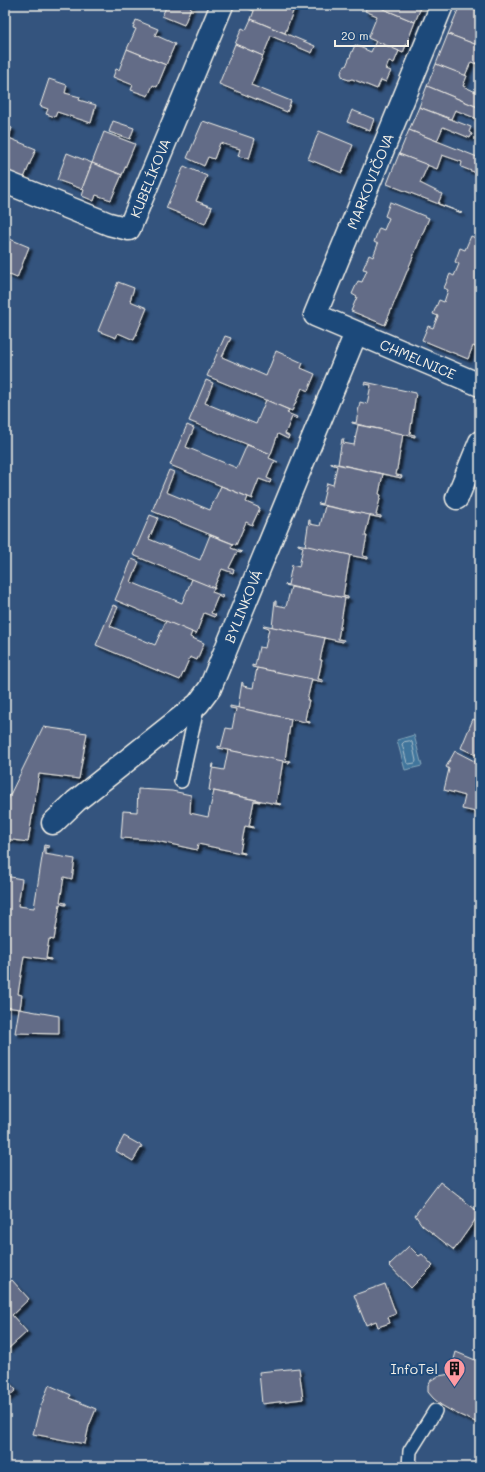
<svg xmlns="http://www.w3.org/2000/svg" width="485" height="1472" font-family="Mali,sans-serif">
<defs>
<filter id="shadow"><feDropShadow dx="3.5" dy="3.5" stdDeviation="1" flood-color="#0009"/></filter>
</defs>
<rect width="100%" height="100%" fill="#34547e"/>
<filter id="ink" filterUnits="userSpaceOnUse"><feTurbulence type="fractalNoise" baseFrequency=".025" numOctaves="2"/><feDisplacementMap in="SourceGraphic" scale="8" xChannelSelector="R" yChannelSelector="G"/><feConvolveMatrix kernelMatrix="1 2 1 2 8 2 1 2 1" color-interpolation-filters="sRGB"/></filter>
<g filter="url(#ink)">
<!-- water -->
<path fill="#3f759c" stroke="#87a7ba" d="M414,735l8,31 -17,4 -8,-30z"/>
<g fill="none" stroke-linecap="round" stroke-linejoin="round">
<!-- shore -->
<path stroke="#acbfca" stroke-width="1" d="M410,741l2,1 4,19 -1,2 -6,1 -2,-1 -5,-19 2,-2z"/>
</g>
<!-- building -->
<g fill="#646c87" stroke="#f4f1e8" filter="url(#shadow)">
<path d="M167,5h25l-8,20 -22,-9z"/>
<path d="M251,5h42l2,1 -10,27 -34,-14 3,-8 -5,-2z"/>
<path d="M368,5h6l41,17 -12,31 -35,-15 9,-22 -12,-5z"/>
<path d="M382,5h40l-7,17 -34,-14z"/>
<path d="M460,5h4l16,6v27l-3,7 -29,-11z"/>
<path d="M464,5h16v6z"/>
<path d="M251,19l64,27 -3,7 -41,-17 -8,20 -28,-12 7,-16 4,2z"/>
<path d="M136,20l22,9 -3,6 20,9 -9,21 -39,-16 9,-20 -3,-1z"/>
<path d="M448,34l32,12v19l-9,-3 -6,14 -29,-12z"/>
<path d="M376,41l23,10 -5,12 -5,-2 -3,8 5,2 -5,11 -5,-2 -4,9 -25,-10 -3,1 -6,-2 -2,-5 3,-6 2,-1 9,-21 16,7z"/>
<path d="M235,44l28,12 -12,29 40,16 -4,11 -68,-28z"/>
<path d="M127,49l39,16 -9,22 -4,-2 -5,11 -17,-6 2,-5 -20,-8 3,-8 3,1z"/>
<path d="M436,64l31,12 -4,10 17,8v14l-53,-22z"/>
<path d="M49,79l18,6 -2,8 15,4 -1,3 17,5 -5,18 -34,-11 -2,5 -9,-3 2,-5 -8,-3z"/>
<path d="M427,86l53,22v12l-25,-10 -4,9 -32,-12z"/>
<path d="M419,107l52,20 -2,5 3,2 -2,4 -27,-11 -6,14 -28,-11z"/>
<path d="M352,110l22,9 -4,12 -23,-9z"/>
<path d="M113,121l21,7 -4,11 -21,-7z"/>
<path d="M203,121l52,18 -6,20 -11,-3 2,-7 -20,-6 -6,16 -6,-2 -4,9 -17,-8z"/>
<path d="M5,125l7,3 -7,20z"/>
<path d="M409,130l71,28 -1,16 -18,-7 1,-5 -20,-7 -5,14 -38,-15z"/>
<path d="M319,131l34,14 -11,28 -34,-14z"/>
<path d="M104,132l31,12 -13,31 -30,-12z"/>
<path d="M9,138l27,11 -12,29 -19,-8v-22z"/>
<path d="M67,153l25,10 -10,26 -25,-9z"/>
<path d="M399,154l29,11 -8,18 22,11 -4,10 24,9 -75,-29z"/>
<path d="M92,163l30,12 -11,25 -15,-5 -2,6 -12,-5 2,-6 -2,-1z"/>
<path d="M184,166l23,10 -11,25 16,6 -7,17 -39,-16z"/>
<path d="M390,202l39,16 -44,107 -34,-14 6,-14 -5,-3 6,-13 4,1 5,-12 -4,-1 6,-14 4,2 5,-13 -4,-2 5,-14 5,2 5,-12 -4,-2z"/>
<path d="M471,236l9,4v109l-7,-3 -5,13 -46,-19 6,-14 5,2 5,-12 -5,-2 6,-14 5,2 4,-12 -4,-2 6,-14 4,2 5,-12 -4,-2 5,-14 5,2z"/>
<path d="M5,237l24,10 -12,31 -12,-5z"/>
<path d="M118,282l16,6 -4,13 17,7 -13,32 -16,-7 -2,5 -18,-7z"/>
<path d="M225,336l6,2 -9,19 44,19 10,-25 27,12 -2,5 14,6 -7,17 -6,-3 -10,23 -85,-35z"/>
<path d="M206,380l7,3 -8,20 51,21 10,-24 23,10 -2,3 10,4 -1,2 -4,-2 -7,17 4,2 -1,3 -10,-5 -7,20 -82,-33z"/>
<path d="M365,382l51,11 -6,41 5,1v2l-63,-14v-1l4,1 4,-21 7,2 4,-19 -7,-1z"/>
<path d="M187,425l7,3 -8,19 51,21 10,-23 24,9 -2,4 9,4v1l-4,-1 -7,16 4,2 -1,3 -11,-4 -7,18 1,2 -83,-34z"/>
<path d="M358,425l45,9 -7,41 6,1 -1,2 -63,-14 4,-25h2l-1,4 11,2z"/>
<path d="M331,463l52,11 -4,20 2,1 -5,20 5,1v2l-63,-14 1,-1 3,1 5,-21 6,2 4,-19 -6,-2z"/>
<path d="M169,470l5,2 -8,20 44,18 11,-24 27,11 -2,5 14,6 -8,17 -6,-3 -10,23 -84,-34z"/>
<path d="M325,506l45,9 -5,21h2l-4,20 5,1v2l-63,-13 4,-26h1v4l10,2z"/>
<path d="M150,515l8,3 -9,21 51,21 10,-25 23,9 -2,4 11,4 -1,1 -4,-1 -8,16 5,2 -1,3 -11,-4 -8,18 1,2 -82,-34z"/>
<path d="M298,544l52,11 -7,41 5,1v2l-63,-14v-1l3,1 4,-20 7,2 4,-20 -5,-2z"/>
<path d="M132,559l7,3 -8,20 51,21 10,-24 22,9 -2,4 11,4 -1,2 -4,-2 -7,17 5,2 -2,2 -10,-4 -8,21 -81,-34z"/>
<path d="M291,587l54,11 -7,41 6,1 -1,2 -71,-15 3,-26h1v4l10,2z"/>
<path d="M113,605l5,2 -8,19 45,19 11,-24 26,11 -2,5 14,6 -7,17 -7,-3 -10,23 -84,-35z"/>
<path d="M264,625l61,13 -5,22h2l-4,19 5,1v2l-71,-15v-2l3,1 4,-19 6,1 4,-20 -6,-2z"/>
<path d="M257,668l55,11 -5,21h2l-4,20 5,2v1l-72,-15 4,-26 1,1v3l10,2z"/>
<path d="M230,706l61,13 -6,41 5,1 -1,2 -71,-15v-2l3,1 5,-19 6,1 4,-20 -6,-1z"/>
<path d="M473,719l7,3v35l-19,-9z"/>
<path d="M43,727l44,6 -8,46 -40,-5 -11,68 -23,-3v-24l2,-14z"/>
<path d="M228,750l55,11 -7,42 5,1v1l-72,-15 4,-26h1l-1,4 11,2z"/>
<path d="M455,751l25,13v49l-18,-4 3,-13 -21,-6 5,-21 -3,-2z"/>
<path d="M138,789l34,2 19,4 -1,18 18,4 6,-26 46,10v1l-6,-1 -5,25 5,1v1l-9,-2 -5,26 5,1v1l-47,-10 -1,6 -45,-10 -31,-2 2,-27 14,1z"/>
<path d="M44,845l5,1v2l-4,-1v7l30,5 -3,20 -8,-2 -4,25 6,1v2l-6,-1 -6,36 -5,-1 -3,19 5,1v1l-27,-4 -6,38 4,1 -2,14 -15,-2v-131l17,3 -4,27 16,2z"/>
<path d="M19,1009l40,7v18l-44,-1z"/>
<path d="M124,1136l18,10 -9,15 -17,-10z"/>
<path d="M440,1182l40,31 -26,37 -32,-25 -7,-10z"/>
<path d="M409,1246l10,10 3,-2 11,12 -22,22 -22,-23z"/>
<path d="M12,1280l17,19 -17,16 15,17 -19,17 -3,-4v-59z"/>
<path d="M385,1284l11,30 -8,3 2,6 -12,4 -2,-6 -10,4 -12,-30z"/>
<path d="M456,1352l24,10v62l-25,-11 -14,-8 -8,-7 -5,-6v-7l3,-5 8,-4 11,-2z"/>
<path d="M299,1368l4,31 -41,5 -3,-32z"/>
<path d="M5,1378l11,12 -11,10z"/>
<path d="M49,1385l22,10 -2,3 27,11 -7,17 -4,18 -52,-10 6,-23z"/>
</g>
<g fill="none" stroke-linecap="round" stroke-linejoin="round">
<defs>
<g id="lane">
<path d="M181,781l17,-77"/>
<path d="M409,1467l1,-16 25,-40"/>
</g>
<g id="street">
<path d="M442,5l-127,310 165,70"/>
<path d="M5,182l104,42 20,5 93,-224"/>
<path d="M457,498l23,-56"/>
<path d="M53,823l23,-22 122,-97 12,-16 146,-355"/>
</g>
</defs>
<!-- lane casing -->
<use href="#lane" stroke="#f4f1e8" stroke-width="16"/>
<!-- street casing -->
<use href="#street" stroke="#f4f1e8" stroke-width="25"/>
<!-- lane -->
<use href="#lane" stroke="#1f4a7a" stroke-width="13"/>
<!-- street -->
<use href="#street" stroke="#1f4a7a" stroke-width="22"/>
</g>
</g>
<!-- icons -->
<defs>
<symbol id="building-pin" viewBox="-11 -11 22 30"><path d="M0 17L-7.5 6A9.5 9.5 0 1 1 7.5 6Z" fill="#ff9aa2" stroke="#1f4a7a"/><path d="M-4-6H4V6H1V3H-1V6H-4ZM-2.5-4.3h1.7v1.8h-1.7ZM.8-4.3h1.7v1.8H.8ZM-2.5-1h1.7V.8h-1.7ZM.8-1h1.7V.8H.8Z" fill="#111"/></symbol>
</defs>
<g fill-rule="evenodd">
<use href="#building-pin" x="442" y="1356" width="25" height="34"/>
</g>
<g text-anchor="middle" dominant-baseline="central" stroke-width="4" stroke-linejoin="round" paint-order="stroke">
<!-- street labels -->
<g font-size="14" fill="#f4f1e8" stroke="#1f4a7a">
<text transform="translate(150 178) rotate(-68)">KUBELÍKOVA</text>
<text transform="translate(370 181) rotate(-68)">MARKOVIČOVA</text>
<text transform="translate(418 359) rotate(23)">CHMELNICE</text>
<text transform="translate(243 606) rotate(-68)">BYLINKOVÁ</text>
</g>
<!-- poi labels -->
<g font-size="14" fill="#f4f1e8" stroke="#1f4a7a" text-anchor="end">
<text x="438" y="1368">InfoTel</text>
</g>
</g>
<!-- margin -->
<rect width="485" height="1472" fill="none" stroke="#1f4a7a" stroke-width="20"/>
<rect x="10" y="10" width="465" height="1452" fill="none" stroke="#f4f1e8" stroke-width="1.5" filter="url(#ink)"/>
<!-- scale -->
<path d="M335 40v6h73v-6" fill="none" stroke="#f4f1e8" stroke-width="2"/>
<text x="341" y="40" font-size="12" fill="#f4f1e8" stroke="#1f4a7a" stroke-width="3" paint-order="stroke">20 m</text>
</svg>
